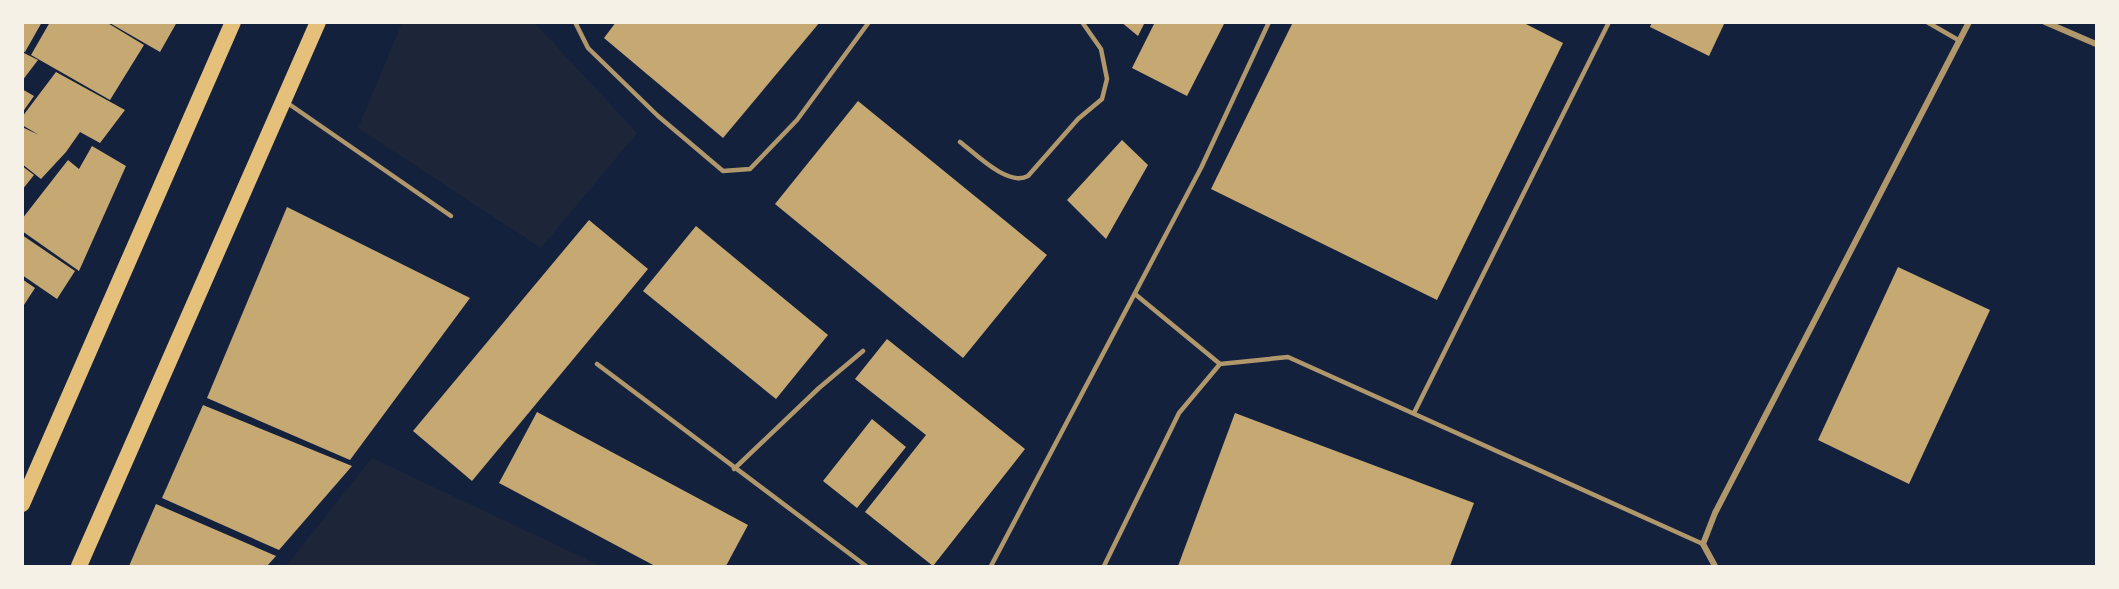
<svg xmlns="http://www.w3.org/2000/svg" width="2119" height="589" font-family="'Zilla Slab',serif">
<rect width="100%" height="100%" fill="#14213d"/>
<!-- green -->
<g fill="#1d2539">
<path d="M534,22l103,111 -96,115 -183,-120 44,-105z"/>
<path d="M372,458l229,108h-315z"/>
</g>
<!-- building -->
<g fill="#c6a872">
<path d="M22,22h20l-17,30 -3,-1z"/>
<path d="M50,22h56l38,23 -34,55 -79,-45z"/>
<path d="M108,22h69l-17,30z"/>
<path d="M616,22h204l-97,116 -119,-100z"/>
<path d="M1121,22h24l-7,14z"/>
<path d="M1155,22h70l-38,74 -55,-28z"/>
<path d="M1293,22h229l41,21 -126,257 -226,-111z"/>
<path d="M1652,22h73l-16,34 -59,-29z"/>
<path d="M22,52l16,8 -16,21z"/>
<path d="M56,72l69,38 -25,33 -20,-11 -14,20 -25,27 -19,-15v-37l17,8 -17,-10v-8z"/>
<path d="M22,89l12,7 -12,17z"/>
<path d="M858,101l189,154 -84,103 -188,-154z"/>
<path d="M1122,140l26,25 -42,74 -39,-39z"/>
<path d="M92,146l34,20 -47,105 -57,-40v-12l46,-59 11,9z"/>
<path d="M22,166l12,9 -12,15z"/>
<path d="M287,207l183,91 -120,162 -143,-62z"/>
<path d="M589,220l59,49 -176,212 -59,-50z"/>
<path d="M696,226l132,109 -52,64 -133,-108z"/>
<path d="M22,235l53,36 -18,28 -35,-24z"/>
<path d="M1898,267l92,43 -81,174 -91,-44z"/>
<path d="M22,279l13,9 -13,20z"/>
<path d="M887,339l138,110 -92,117 -68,-54 61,-77 -71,-56z"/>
<path d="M203,405l149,61 -73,84 -117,-52z"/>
<path d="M537,412l211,113 -22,41h-71l-156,-83z"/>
<path d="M1235,413l239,90 -24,63h-272z"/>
<path d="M872,419l34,28 -49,61 -34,-27z"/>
<path d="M156,504l120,52 -9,10h-138z"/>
</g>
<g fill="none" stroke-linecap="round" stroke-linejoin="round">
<!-- service -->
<g stroke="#b1986c" stroke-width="4.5">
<path d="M575,22l13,26 70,68 65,55 27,-2 47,-49 72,-98"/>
<path d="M1927,22l33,19"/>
<path d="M286,102l165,114"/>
<path d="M960,142c16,12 48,45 68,34l50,-57 24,-20 5,-20 -6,-30 -19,-27"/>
<path d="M1135,294l85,70"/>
<path d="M597,364l269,202"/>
<path d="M1414,413l195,-391"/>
<path d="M734,469l85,-81 44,-37"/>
<path d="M991,566l210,-398 68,-146"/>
<path d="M1104,566l75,-153 41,-49 68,-7 415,187"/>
</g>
<!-- minor -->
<g stroke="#b1986c" stroke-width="6">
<path d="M2045,22l51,22"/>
<path d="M1715,566l-12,-22 12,-31 254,-491"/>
</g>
<!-- trunk -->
<g stroke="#e5c07b" stroke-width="16">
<path d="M22,504l211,-482"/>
<path d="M79,566l239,-544"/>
</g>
</g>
<!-- border -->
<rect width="2119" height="589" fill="none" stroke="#f6f1e7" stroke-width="48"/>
</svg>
